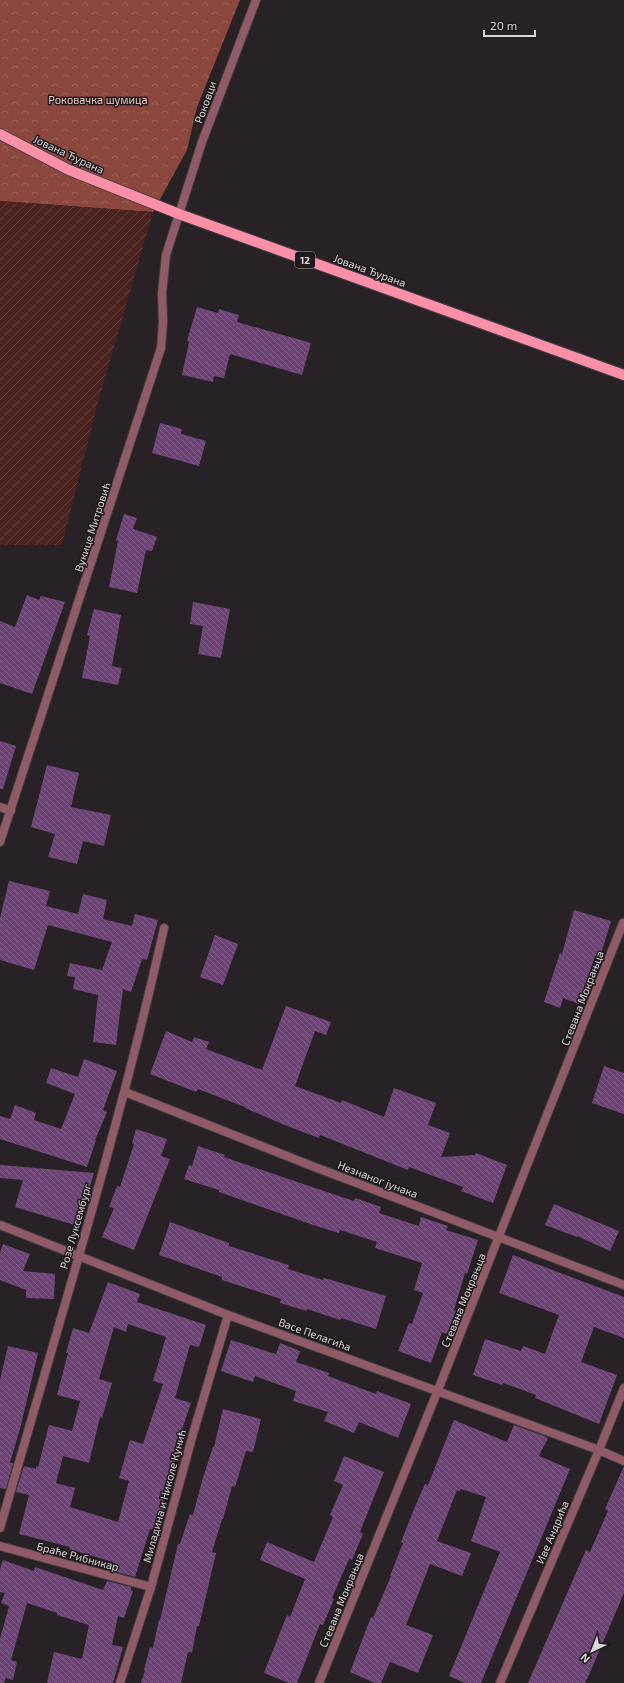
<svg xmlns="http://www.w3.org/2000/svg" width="624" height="1683" font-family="'Exo 2',sans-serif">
<defs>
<pattern id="forest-crowns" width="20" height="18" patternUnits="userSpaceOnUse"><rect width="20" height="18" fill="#8b473e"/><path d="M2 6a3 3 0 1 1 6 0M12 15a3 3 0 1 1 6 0" fill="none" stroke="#9b6159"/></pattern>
<pattern id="garden-furrows" width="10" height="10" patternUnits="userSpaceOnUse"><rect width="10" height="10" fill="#4b231e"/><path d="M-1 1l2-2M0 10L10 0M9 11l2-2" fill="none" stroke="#64423e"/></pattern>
<pattern id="building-back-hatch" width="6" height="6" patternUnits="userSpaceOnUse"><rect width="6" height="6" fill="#6d4376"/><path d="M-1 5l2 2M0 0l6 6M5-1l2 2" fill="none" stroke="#815d89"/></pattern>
</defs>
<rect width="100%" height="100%" fill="#282226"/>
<!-- forest -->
<path fill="url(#forest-crowns)" d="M0,0h240l-43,107 -10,43 -34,62 -153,-11z"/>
<!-- garden -->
<path fill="url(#garden-furrows)" d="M0,201l153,11 -55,190 -36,143h-62z"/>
<!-- building -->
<g fill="url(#building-back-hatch)" fill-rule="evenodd">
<path d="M197,307l21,6 1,-4 20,6 -2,7 74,21 -9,32 -72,-21 -6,24 -10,-2 -1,6 -31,-7 7,-33 -2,-1z"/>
<path d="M160,423l22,6 -1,5 25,7 -7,25 -47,-13z"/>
<path d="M124,514l13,4 -4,11 24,8 -5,14 -6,-1 -9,43 -28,-6 9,-46 -2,-1z"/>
<path d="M27,595l12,5 2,-4 24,6 -33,92 -32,-11v-62l15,6z"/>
<path d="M193,602l37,7 -9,49 -23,-4 5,-28 -13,-2z"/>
<path d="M94,609l27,6 -9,51 10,2 -4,17 -36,-7 8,-42 -3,-1z"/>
<path d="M0,741l16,5 -13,43h-3z"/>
<path d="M47,765l32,8 -8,34 40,8 -7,31 -21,-5 -6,23 -29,-7 7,-23 -24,-7z"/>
<path d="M9,881l41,10 -4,15 32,8 5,-20 24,6 -4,19 29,7 3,-12 23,6 -11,40 -5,-1 -11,33 -8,-3 -7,56 -23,-3 5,-47 -25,-6 2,-12 -8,-1 3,-13 32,7 10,-28 -64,-17 -14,45 -34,-10v-42z"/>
<path d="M574,910l37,11 -11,36 -5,-1 -16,48 -16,-6 -3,10 -16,-6 16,-49 2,1z"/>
<path d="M215,935l23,9 -15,41 -23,-8z"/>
<path d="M286,1006l45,16 -5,13 -11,-4 -20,55 46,17 1,-3 42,17 10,-29 42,15 -8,22 22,8 -9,24 34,-2 1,-2 31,12 -14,38 -32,-12 2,-4 -54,-20 -1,3 -88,-35 -1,3 -32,-12 -42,-18v-1l-47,-18 -2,3 -46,-18 16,-43 26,11 2,-5 15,5 -3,7 56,21z"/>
<path d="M84,1059l33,12 -14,39 4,2 -12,28h1l-9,27 -87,-28v-23l10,3 5,-14 21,8 -2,7 27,9 14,-35 -29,-11 5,-15 27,9z"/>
<path d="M604,1066l20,7v41l-32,-11z"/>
<path d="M136,1129l31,10 -6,17 9,3 -36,91 -32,-13 12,-29 -5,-1 8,-21 3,1 14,-43 -2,-1z"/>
<path d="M198,1146l27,9 -1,2 94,32 36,12 1,-3 26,9 -2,6 40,13 2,-9 27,9 -2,4 32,10 -11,34 -2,-1 -11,37 2,1 -9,23 -5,-2 -11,31 -33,-12 11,-28 3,1 11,-31 -9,-3 8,-27 -47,-15 2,-6 -37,-12 -1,3 -26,-8 -94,-33v-2l-35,-11 5,-14 3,1z"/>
<path d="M0,1165l94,8 -16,53 -63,-19 8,-27 -23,-2z"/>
<path d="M554,1204l65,27 -9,20 -33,-15v1l-32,-12z"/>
<path d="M170,1222l59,21v3l60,19 -1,4 35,11 1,-2 62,18 -10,33 -35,-11 -1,2 -33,-11v2l-27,-8 1,-4 -59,-19v-3l-63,-22z"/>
<path d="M3,1244l27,10 -7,17 32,3 -1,25 -28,-1v-8l-26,-10v-27z"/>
<path d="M513,1255l111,42v41l-30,-11 -13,35 36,13 -18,49 -64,-26 1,-3 -33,-12 -1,2 -29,-10 12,-36 36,12 2,-5 22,8 14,-39 -60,-22z"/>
<path d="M108,1282l32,12 -3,8 69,23 -7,22 -9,-2 -15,53 16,5 -17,50 3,1 -14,47 3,1 -8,29 -8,-2 -15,48 -25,-7 3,-8 -44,-13 1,-2 -51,-13 10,-39 -13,-3 8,-26 12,3v-3l2,1 11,-42 23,6 8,-30 -23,-6 11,-42h-2l7,-25 16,5zM128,1324l38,13 -13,44 10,3 -20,60 -13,-4 -11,38 10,3 -11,41 -48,-15 5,-19 -19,-5 7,-27 26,7 11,-46 2,1 10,-35 -13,-4 15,-52 12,5z"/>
<path d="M231,1340l45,14 4,-11 20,8 -4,11 33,11 -1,3 48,18 1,-3 34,13 -13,34 -39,-16 -5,11 -30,-12 4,-9 -35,-11 3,-10 -41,-15 -2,6 -32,-11z"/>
<path d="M8,1346l30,7 -17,72 -11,38h3l-7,26 -6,-1v-108z"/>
<path d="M223,1409l38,10 -8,33 -7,-1 -11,36 -3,-1 -9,33h-1l-10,33 4,1 -17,73h-2l-5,27 -4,-1 -7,31h-40l4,-13h-1l6,-23 3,1 6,-28h1l18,-76h2l10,-30 3,1 9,-34 11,-34h1z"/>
<path d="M454,1420l53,22 7,-17 30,11 4,2 -9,18 31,13 -89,214h-16l-16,-7 51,-124 -29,-11 15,-44 -25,-8 -1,2 -3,-1 -20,51 34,12 -9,23 -32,-12 -24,61 27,10 -15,38 -28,-11 -9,21h-6l-25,-11 21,-55 2,1 18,-42h-1l13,-33 -2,-1 13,-33 11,-25 3,1z"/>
<path d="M344,1456l40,16 -24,60 3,2 -11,26 -3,-1 -17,39 2,1 -11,26 -3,-1 -23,59h-8l-25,-10 23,-58 3,2 15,-38 -45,-19 7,-18 47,20 19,-45 -3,-2 13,-30 -9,-4z"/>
<path d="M624,1466v127l-33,77 -6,13h-57l58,-133 4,2 18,-41 -3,-2z"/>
<path d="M3,1560l31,11 1,-4 68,23 4,-9 24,6v3l2,1 -9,27 -6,-2 -6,29 11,2 -10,36h-66l7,-31 28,7 7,-34 -32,-10v-2l-30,-10 -16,57 6,2 -4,18 -7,-2 -2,5h-4v-44l9,-33 -8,-3 4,-10 -5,-1v-23z"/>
</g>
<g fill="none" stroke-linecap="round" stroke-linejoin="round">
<defs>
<g id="minor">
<path d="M0,807l11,4"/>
<path d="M0,842l161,-494 2,-26 -1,-29 4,-38 36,-113 54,-142"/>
<path d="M125,1092l187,74 312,119"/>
<path d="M0,1225l228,90 371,135 25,11"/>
<path d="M0,1528c57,-199 119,-397 164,-600"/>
<path d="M0,1546l151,41"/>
<path d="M120,1683l31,-96 42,-153 35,-119"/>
<path d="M319,1683l119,-293 185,-467"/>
<path d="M500,1683l99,-233 25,-62"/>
</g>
<path id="primary" d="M0,134l69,36 110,44 445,161"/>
</defs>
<!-- minor casing -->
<use href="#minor" stroke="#453f43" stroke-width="10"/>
<!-- primary casing -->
<use href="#primary" stroke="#453f43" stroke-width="12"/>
<!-- minor -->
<use href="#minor" stroke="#905b66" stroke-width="8"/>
<!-- primary -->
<use href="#primary" stroke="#fc90a9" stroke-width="10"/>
</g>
<g text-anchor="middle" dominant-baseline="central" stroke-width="3" stroke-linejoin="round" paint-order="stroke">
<!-- shield labels -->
<rect fill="#1f191c" stroke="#a39ea0" stroke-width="1" x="295" y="252" width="20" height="16" rx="3"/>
<g font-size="10" font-weight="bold" fill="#dbd7d9">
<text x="305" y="260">12</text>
</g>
<!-- park labels -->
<g font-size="11" fill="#f5cac3" stroke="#1f191c">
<text x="98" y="99">Роковачка шумица</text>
</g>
<!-- street labels -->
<g font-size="11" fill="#dbd7d9" stroke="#1f191c">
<text transform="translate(205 102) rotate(-70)">Роковци</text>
<text transform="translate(69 154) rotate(25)">Јована Ђурана</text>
<text transform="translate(370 270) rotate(20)">Јована Ђурана</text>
<text transform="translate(92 527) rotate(-72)">Вукице Митровић</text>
<text transform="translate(582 998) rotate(-69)">Стевана Мокрањца</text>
<text transform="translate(378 1179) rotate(21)">Незнаног јунака</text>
<text transform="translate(75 1226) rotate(-74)">Розе Луксембург</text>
<text transform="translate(463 1300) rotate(-68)">Стевана Мокрањца</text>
<text transform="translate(315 1334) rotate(20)">Васе Пелагића</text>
<text transform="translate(164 1496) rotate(-75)">Миладина и Николе Кунић</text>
<text transform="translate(552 1532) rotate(-67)">Иве Андрића</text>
<text transform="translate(78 1556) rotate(15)">Браће Рибникар</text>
<text transform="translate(341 1600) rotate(-68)">Стевана Мокрањца</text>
</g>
</g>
<!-- north arrow -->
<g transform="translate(592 1651) rotate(223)" stroke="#1f191c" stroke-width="3" paint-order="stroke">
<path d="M0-3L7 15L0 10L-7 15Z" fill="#dbd7d9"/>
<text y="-6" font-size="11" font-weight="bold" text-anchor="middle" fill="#dbd7d9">N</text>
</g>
<!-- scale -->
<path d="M484 30v6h51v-6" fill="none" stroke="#dbd7d9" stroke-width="2"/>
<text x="490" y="30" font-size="12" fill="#dbd7d9" stroke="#1f191c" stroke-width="3" paint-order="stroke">20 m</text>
</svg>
